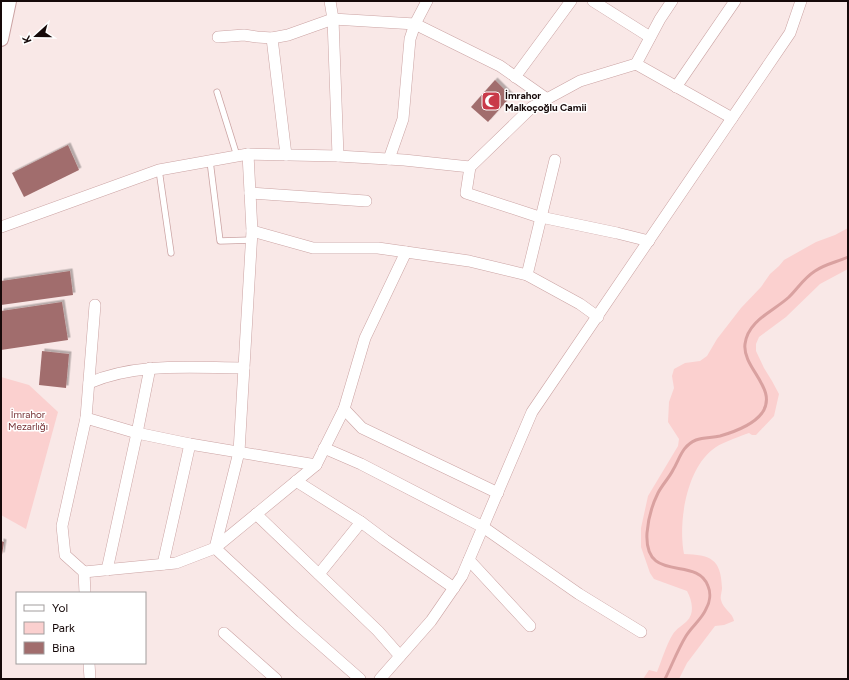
<svg xmlns="http://www.w3.org/2000/svg" width="849" height="680" font-family="Figtree,sans-serif">
<defs>
<filter id="shadow"><feDropShadow dx="2.5" dy="-2.5" stdDeviation="0" flood-color="#0004"/></filter>
</defs>
<rect width="100%" height="100%" fill="#f9e8e7"/>
<!-- green -->
<g fill="#fbd0cf">
<path d="M848,228v41l-28,15 -34,33 -27,20 -3,7v7l8,17 8,13 7,13 -5,22 -18,19h-4l-3,-2 -3,1c-10,4 -26,9 -34,16 -26,21 -34,73 -28,104 26,1 37,4 38,34 0,4 -2,8 -1,12 2,9 12,13 13,21l-10,4 -9,1 -28,37 -8,16h-36l6,-9 8,2c5,-12 9,-27 16,-38 4,-6 9,-8 14,-13 8,-8 5,-21 0,-30l-33,-12 -4,-6 -9,-26v-19l7,-32 30,-50 1,-7 -11,-17 1,-20 5,-14 -2,-12 2,-7 11,-6 15,-2 7,-5 10,-17 24,-31 20,-21 9,-13 9,-8 5,-6 32,-18 19,-7z"/>
<path d="M1,377l28,8 29,27 -32,117 -25,-14z"/>
</g>
<g fill="none" stroke-linecap="round" stroke-linejoin="round">
<!-- stream -->
<path stroke="#d9a1a0" stroke-width="3" d="M665,679c7,-14 13,-30 21,-43 6,-10 16,-17 20,-27 4,-7 5,-16 2,-23 -11,-31 -64,-1 -61,-53 1,-13 5,-28 11,-40 4,-8 11,-15 15,-23 7,-12 9,-24 23,-30 8,-3 16,-2 24,-4 14,-4 33,-11 42,-23 17,-24 -20,-45 -17,-69 3,-24 29,-33 44,-47 9,-9 15,-19 26,-26 10,-7 22,-9 33,-14"/>
</g>
<!-- building -->
<g fill="#a16d6d" filter="url(#shadow)">
<path d="M495,80l16,16 -23,26 -17,-15z"/>
<path d="M68,145l11,25 -55,27 -12,-24z"/>
<path d="M70,271l3,24 -72,10v-24z"/>
<path d="M62,302l6,38 -67,10v-39z"/>
<path d="M42,351l27,3 -3,34 -27,-3z"/>
<path d="M1,541l3,1 -2,13h-1z"/>
</g>
<g fill="none" stroke-linecap="round" stroke-linejoin="round">
<defs>
<g id="service">
<path d="M217,92l20,64"/>
<path d="M210,161l10,80 32,-1"/>
<path d="M159,170l12,83"/>
</g>
<g id="minor">
<path d="M330,1l3,18 5,137"/>
<path d="M593,1l57,36"/>
<path d="M672,1l-12,18 -24,45 96,54"/>
<path d="M218,37l26,-2 13,2 15,1 16,-3 45,-16 82,5 85,42 47,33"/>
<path d="M272,38l14,117"/>
<path d="M636,64l-56,17 -48,26 -62,60 -4,26 70,23 81,17 32,8"/>
<path d="M515,77l56,-76"/>
<path d="M676,87l59,-86"/>
<path d="M248,154l4,77 -13,221 -24,96 79,73 66,58"/>
<path d="M389,159l14,-40 7,-80 5,-15 12,-23"/>
<path d="M250,193l116,8"/>
<path d="M1,227l158,-57 89,-16 90,2 66,4 66,7"/>
<path d="M252,231l61,17h65l91,13 58,14 53,29 18,13"/>
<path d="M527,275l28,-115"/>
<path d="M95,305l-9,113 -24,108 3,29 19,17 92,-9 39,-15 101,-83 28,-56 21,-71 41,-86"/>
<path d="M89,383c48,-21 104,-15 155,-15"/>
<path d="M344,409l18,19 136,65"/>
<path d="M86,418l51,15 53,11 126,21"/>
<path d="M324,448l37,16 122,63 96,67 62,38"/>
<path d="M296,481l65,41 24,18 69,48"/>
<path d="M256,514l122,117 22,25"/>
<path d="M469,560l61,66"/>
<path d="M163,564l27,-120"/>
<path d="M107,570l30,-137 13,-65"/>
<path d="M84,572l1,21"/>
<path d="M319,574l42,-52"/>
<path d="M224,633l52,46"/>
<path d="M89,663l1,16"/>
<path d="M380,679l51,-58 31,-45 70,-164 258,-379 11,-32"/>
</g>
<path id="tertiary" d="M1,39l8,-38"/>
</defs>
<!-- service casing -->
<use href="#service" stroke="#cba3a3" stroke-width="7"/>
<!-- minor casing -->
<use href="#minor" stroke="#cba3a3" stroke-width="12"/>
<!-- tertiary casing -->
<use href="#tertiary" stroke="#cba3a3" stroke-width="16"/>
<!-- service -->
<use href="#service" stroke="#fff" stroke-width="5.5"/>
<!-- minor -->
<use href="#minor" stroke="#fff" stroke-width="11"/>
<!-- tertiary -->
<use href="#tertiary" stroke="#fff" stroke-width="14"/>
</g>
<!-- icons -->
<defs>
<symbol id="mosque-square" viewBox="-11 -11 22 22"><rect x="-9" y="-9" width="18" height="18" rx="4" fill="#c93949" stroke="#fff"/><path d="M3.5-4.9A6 6 0 1 0 3.5 4.9A5 5 0 1 1 3.5-4.9Z" fill="#fff"/></symbol>
</defs>
<g fill-rule="evenodd">
<use href="#mosque-square" x="480" y="90" width="22" height="22"/>
</g>
<g text-anchor="middle" dominant-baseline="central" stroke-width="3" stroke-linejoin="round" paint-order="stroke">
<!-- poi labels -->
<g font-size="10" font-weight="bold" fill="#160909" stroke="#fff" text-anchor="start">
<text x="505" y="95">İmrahor<tspan x="505" dy="12">Malkoçoğlu Camii</tspan></text>
</g>
<!-- park labels -->
<g font-size="10" fill="#753034" stroke="#fff">
<text x="28" y="414">İmrahor<tspan x="28" dy="12">Mezarlığı</tspan></text>
</g>
</g>
<!-- border -->
<rect width="849" height="680" fill="none" stroke="#160909" stroke-width="4"/>
<!-- legend -->
<rect x="16" y="592" width="130" height="72" fill="#ffffff" stroke="#a29d9d"/>
<rect x="24" y="605" width="20" height="6" fill="#ffffff" stroke="#a29d9d"/>
<text x="52" y="612" font-size="12" fill="#160909">Yol</text>
<rect x="24" y="622" width="20" height="12" fill="#fbd0cf" stroke="#a29d9d"/>
<text x="52" y="632" font-size="12" fill="#160909">Park</text>
<rect x="24" y="642" width="20" height="12" fill="#a16d6d" stroke="#a29d9d"/>
<text x="52" y="652" font-size="12" fill="#160909">Bina</text>
<!-- north arrow -->
<g transform="translate(36 36) rotate(249)" stroke="#ffffff" stroke-width="3" paint-order="stroke">
<path d="M0-3L7 15L0 10L-7 15Z" fill="#160909"/>
<text y="-6" font-size="11" font-weight="bold" text-anchor="middle" fill="#160909">K</text>
</g>
</svg>
